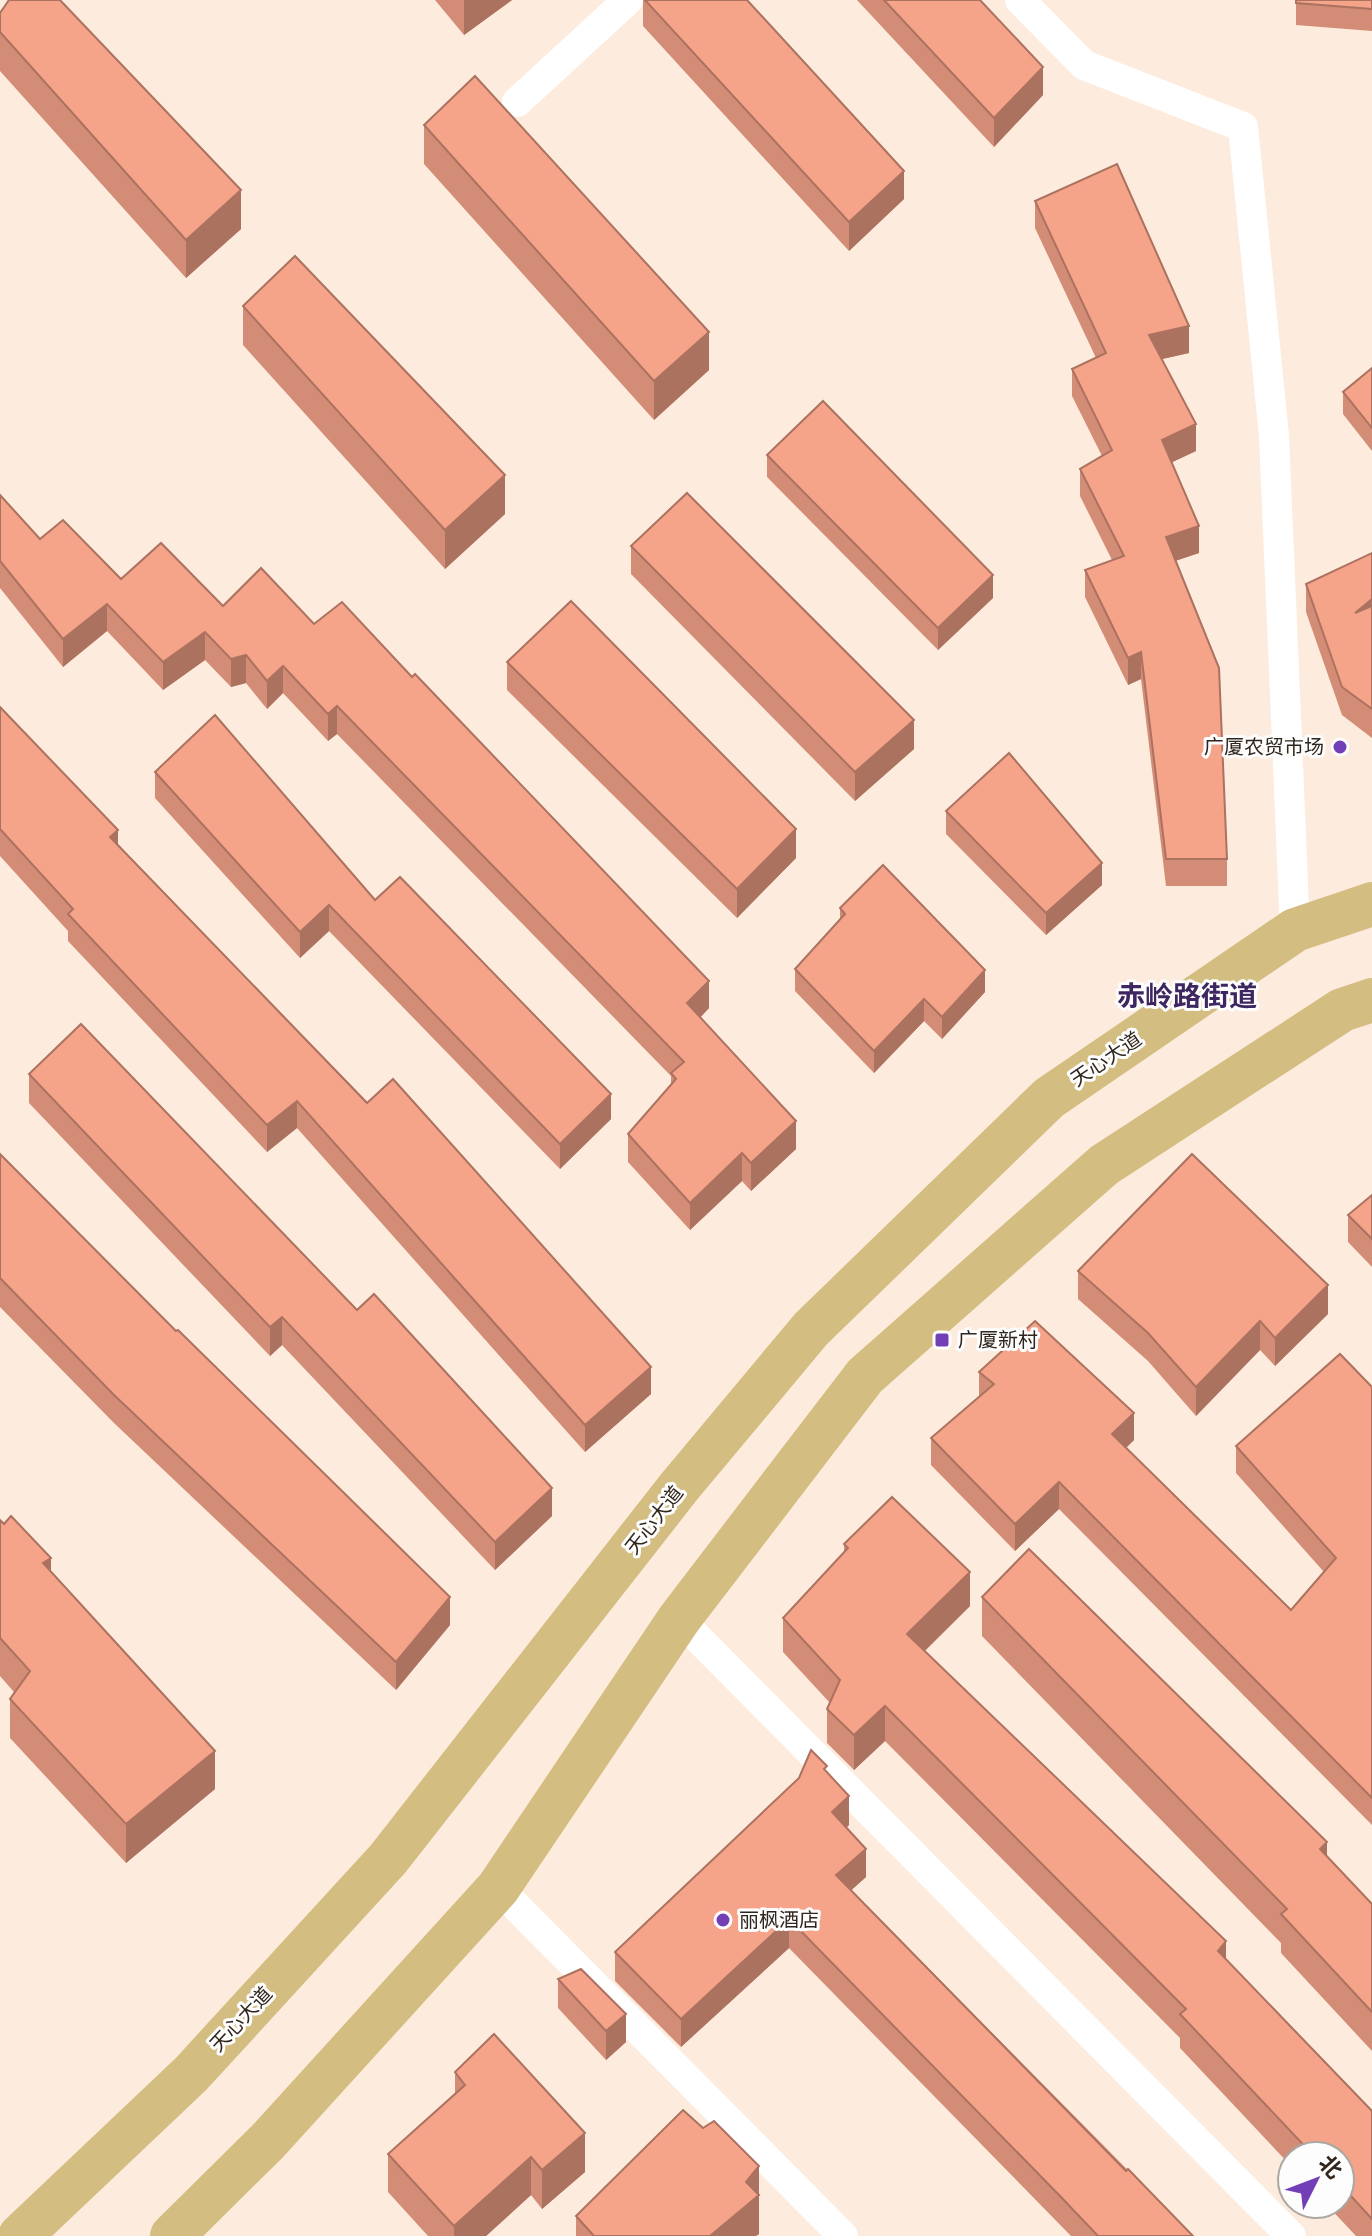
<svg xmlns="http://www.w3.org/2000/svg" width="1372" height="2236" font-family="Arial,'Noto Sans SC',sans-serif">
<rect width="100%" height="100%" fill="#fdecde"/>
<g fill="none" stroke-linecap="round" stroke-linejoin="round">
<!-- street -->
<g stroke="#fff" stroke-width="30">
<path d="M1020,0l64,65 159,62 31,309 21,494"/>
<path d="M517,102l111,-102"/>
<path d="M679,1619l612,617"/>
<path d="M498,1888l345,348"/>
</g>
<!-- primary -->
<g stroke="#d3bd80" stroke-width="44">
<path d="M20,2236l171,-162 197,-215 291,-372 132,-158 238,-231 246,-168 77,-26"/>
<path d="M172,2236l96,-95 230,-253 181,-269 186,-243 239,-211 238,-155 30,-10"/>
</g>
</g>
<!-- wall -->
<g fill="#d38c76">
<path d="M435,0h77l-48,35z"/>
<path d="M643,0h104l157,199 -55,52 -206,-225z"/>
<path d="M857,0h123l63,95 -49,52z"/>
<path d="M1296,0h76v31l-76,-6z"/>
<path d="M0,13l241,216 -55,49 -186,-207z"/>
<path d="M424,125l285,245 -55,50 -230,-256z"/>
<path d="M1035,201l154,152 -27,6 34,92 -24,11 27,91 -24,8 52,298v27h-61l-25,-207 -13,6 -43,-88v-27l27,-10 -32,-64v-27l22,-13 -30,-60v-27l24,-11 -61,-130z"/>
<path d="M243,306l262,208 -60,55 -202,-224z"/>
<path d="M1372,368v83l-29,-37v-22z"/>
<path d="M767,455l226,143 -55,52 -171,-173z"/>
<path d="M0,495l40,44 81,40 102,27 91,18 395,384 -9,10 96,131 -45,42 -9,-10 -52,49 -62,-68v-28l43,-49v-9l-334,-342 -9,7 -45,-48 -16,16 -21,-26 -15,4 -26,-27 -42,30 -56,-59 -44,36 -63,-79z"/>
<path d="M631,546l283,203 -59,52 -224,-227z"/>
<path d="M1372,553v185l-30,-23 -36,-103v-28z"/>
<path d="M507,662l289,196 -59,60 -230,-228z"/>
<path d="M0,707l118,138 533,549 -66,58 -288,-324 -30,24 -199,-211v-10l-68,-75z"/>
<path d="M155,772l220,128 236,219 -51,50 -231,-238 -29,27 -145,-160z"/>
<path d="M946,811l156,74 -56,50 -100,-101z"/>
<path d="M840,908l145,84 -43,47 -18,-18 -50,52 -79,-82v-22l45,-49z"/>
<path d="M29,1074l328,236 195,206 -57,54 -213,-225 -12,11 -241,-253z"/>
<path d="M0,1154l450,471 -54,65 -282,-267 -114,-116z"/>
<path d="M1372,1195v72l-24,-25v-27z"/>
<path d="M1078,1271l250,43 -53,52 -15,-16 -64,66 -48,-55 -70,-62z"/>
<path d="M979,1372l155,68 -8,8 165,162 33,-38 -88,-99v-27l136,-59v438l-313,-316 -44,42 -84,-86v-27l48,-41z"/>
<path d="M0,1520l51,51 164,218 -89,74 -116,-125v-39l4,-7 -14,-16z"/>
<path d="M844,1544l126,62 -45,45 447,460v125h-16l-30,-32h14v-48h-48v11l-112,-119v-10l-295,-297 -31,29 -27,-27v-34l3,-6 -47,-51v-34l61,-66z"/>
<path d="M982,1597l345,260 45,47v147l-91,-98v-10l-299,-307z"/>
<path d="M827,1773l22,52 -3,3 20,49 -15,13 342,346h-122l-282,-288 -108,99 -66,-66v-29z"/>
<path d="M558,1979l68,63 -20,18 -48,-52z"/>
<path d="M455,2072l130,100 -43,37 -11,-14 -45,41h-58l-40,-44v-38l67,-60z"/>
<path d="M703,2128l56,38v68l-3,2h-180v-20z"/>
</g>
<!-- shaded-wall -->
<g fill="#ac7260">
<path d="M464,0h48l-48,35z"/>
<path d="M1043,67v28l-49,52v-29z"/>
<path d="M904,171v28l-55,52v-29z"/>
<path d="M241,190v39l-55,49v-38z"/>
<path d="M1189,326v27l-40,9v-27z"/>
<path d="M709,332v38l-55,50v-39z"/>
<path d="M1196,424v27l-34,16v-27z"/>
<path d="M505,475v39l-60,55v-39z"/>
<path d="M1199,526v27l-33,11v-27z"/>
<path d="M993,575v23l-55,52v-22z"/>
<path d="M1372,599v28l-17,-14z"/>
<path d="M107,604v27l-44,36v-28z"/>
<path d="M205,632v28l-42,30v-28z"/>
<path d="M1141,652v27l-13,6v-27z"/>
<path d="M246,655v28l-15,4v-28z"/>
<path d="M283,666v27l-16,16v-28z"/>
<path d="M337,706v28l-9,7v-27z"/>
<path d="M914,720v29l-59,52v-29z"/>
<path d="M796,829v29l-59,60v-29z"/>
<path d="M118,830v27l-8,-20z"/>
<path d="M1102,863v22l-56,50v-22z"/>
<path d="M329,905v26l-29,27v-26z"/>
<path d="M985,970v22l-43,47v-22z"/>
<path d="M709,981v27l-22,23v-28z"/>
<path d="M924,999v22l-50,52v-22z"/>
<path d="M611,1094v25l-51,50v-25z"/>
<path d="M297,1101v27l-30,24v-27z"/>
<path d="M796,1121v28l-45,42v-28z"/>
<path d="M742,1153v28l-52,49v-27z"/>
<path d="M1328,1285v29l-53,52v-28z"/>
<path d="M282,1317v28l-12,11v-29z"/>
<path d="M1260,1321v29l-64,66v-29z"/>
<path d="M651,1367v27l-66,58v-27z"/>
<path d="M1134,1413v27l-22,21v-27z"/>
<path d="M1059,1482v27l-44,42v-27z"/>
<path d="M552,1488v28l-57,54v-28z"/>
<path d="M51,1558v39l-8,-34z"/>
<path d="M970,1572v34l-63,62v-34z"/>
<path d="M450,1597v28l-54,65v-28z"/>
<path d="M885,1706v35l-31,29v-35z"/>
<path d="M215,1751v38l-89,74v-39z"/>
<path d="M849,1796v29l-17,16v-29z"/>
<path d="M1327,1842v39l-7,-32z"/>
<path d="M866,1849v28l-30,27v-29z"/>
<path d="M789,1919v29l-108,99v-28z"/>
<path d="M1226,1941v35l-8,-25z"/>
<path d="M626,2014v28l-20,18v-29z"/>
<path d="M585,2133v39l-43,37v-39z"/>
<path d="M531,2157v38l-45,41h-32v-10z"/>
<path d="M759,2166v68l-3,2h-46l36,-54z"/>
</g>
<!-- building -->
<g fill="#f5a389" stroke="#ac7260" stroke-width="2">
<path d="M9,0h51l181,190 -55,50 -186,-208v-19z"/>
<path d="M645,0h102l157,171 -55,51z"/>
<path d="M884,0h96l63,67 -49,51z"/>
<path d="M1296,0h76v9l-76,-6z"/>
<path d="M475,76l234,256 -55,49 -230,-256z"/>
<path d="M1117,164l72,162 -40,9 47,89 -34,16 37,86 -33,11 53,131 8,191h-61l-25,-207 -13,6 -43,-88 39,-14 -44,-87 32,-19 -40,-81 34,-16 -71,-152z"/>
<path d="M295,256l210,219 -60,55 -202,-224z"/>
<path d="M1372,368v60l-29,-36z"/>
<path d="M823,401l170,174 -55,53 -171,-173z"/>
<path d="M687,493l227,227 -59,52 -224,-226z"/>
<path d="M0,495l40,44 23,-19 58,59 40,-36 62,63 38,-38 53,56 28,-22 70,75 3,-3 294,307 -22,22 109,118 -45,42 -9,-10 -52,50 -62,-69 48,-55 -5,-6 13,-11 -347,-356 -9,8 -45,-48 -16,15 -21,-26 -15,4 -26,-27 -42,30 -56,-58 -44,35 -63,-78z"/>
<path d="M1372,553v46l-17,14 17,-7v103l-30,-22 -36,-103z"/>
<path d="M571,601l225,228 -59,60 -230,-227z"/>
<path d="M0,707l118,123 -8,7 257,266 26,-24 258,288 -66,58 -288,-324 -30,24 -199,-211 5,-5 -73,-80z"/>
<path d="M215,715l160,185 25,-23 211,217 -51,50 -231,-239 -29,27 -145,-160z"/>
<path d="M1009,753l93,110 -56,50 -100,-102z"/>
<path d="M883,865l102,105 -43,47 -18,-18 -50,52 -79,-82 50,-55 -5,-6z"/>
<path d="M81,1024l276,286 17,-16 178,194 -57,54 -213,-225 -12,10 -241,-253z"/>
<path d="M0,1154l176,177 2,-1 272,267 -54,65 -282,-267 -114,-117z"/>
<path d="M1192,1154l136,131 -53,53 -15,-17 -64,66 -48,-54 -70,-62z"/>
<path d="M1372,1195v44l-24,-24z"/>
<path d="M1035,1321l99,92 -22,21 179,176 45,-52 -100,-112 104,-92 32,33v411l-313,-316 -44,42 -84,-86 63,-54 -15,-12z"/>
<path d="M892,1497l78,75 -63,62 319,307 -8,10 154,160v108l-32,-35v-28h-26l-134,-142 6,-5 -301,-303 -31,29 -27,-26 13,-29 -57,-62 65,-70 -4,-4z"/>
<path d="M11,1516l40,42 -8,5 172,188 -89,73 -116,-125 20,-28 -30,-33v-118l4,4z"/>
<path d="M1029,1549l298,293 -7,7 52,55v108l-91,-98 6,-5 -305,-312z"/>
<path d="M811,1750l16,16 -3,3 25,27 -17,16 34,37 -30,26 290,296 2,-2 65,67h-95l-38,-40 -271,-277 -108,100 -66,-67 184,-174z"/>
<path d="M581,1969l45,45 -20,17 -48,-52z"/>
<path d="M494,2034l91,99 -43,37 -11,-13 -77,69 -66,-72 77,-69 -10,-13z"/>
<path d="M683,2110l20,18 11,-7 45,45 -13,16 13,13 -49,41h-116l-18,-20z"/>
</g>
<!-- markers -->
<g fill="#723fb6" stroke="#fdfdfd" stroke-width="3">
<circle cx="1340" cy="747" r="8"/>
<rect x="934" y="1332" width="16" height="16" rx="4"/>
<circle cx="723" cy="1920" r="8"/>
</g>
<g text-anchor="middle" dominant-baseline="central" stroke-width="6" stroke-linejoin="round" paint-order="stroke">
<!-- poi labels -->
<g font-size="20" fill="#31261d" stroke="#fdfdfd" text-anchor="start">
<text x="1324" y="747" text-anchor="end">广厦农贸市场</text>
<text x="958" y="1340">广厦新村</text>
<text x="739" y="1920">丽枫酒店</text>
</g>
<!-- street labels -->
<g font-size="20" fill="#31261d" stroke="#fdfdfd">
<text transform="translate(1106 1059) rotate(-34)">天心大道</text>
<text transform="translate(654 1520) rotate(-52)">天心大道</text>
<text transform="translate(241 2019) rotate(-47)">天心大道</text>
</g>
<!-- district labels -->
<g font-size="28" font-weight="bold" fill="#3e2761" stroke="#fdfdfd">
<text x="1187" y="996">赤岭路街道</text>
</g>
</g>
<!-- north arrow -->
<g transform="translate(1316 2180) rotate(48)"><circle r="38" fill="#fdfdfd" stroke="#aba7a3" stroke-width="2"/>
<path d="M0-6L14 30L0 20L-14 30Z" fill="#723fb6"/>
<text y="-12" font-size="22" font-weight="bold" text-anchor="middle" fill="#31261d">北</text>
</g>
</svg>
